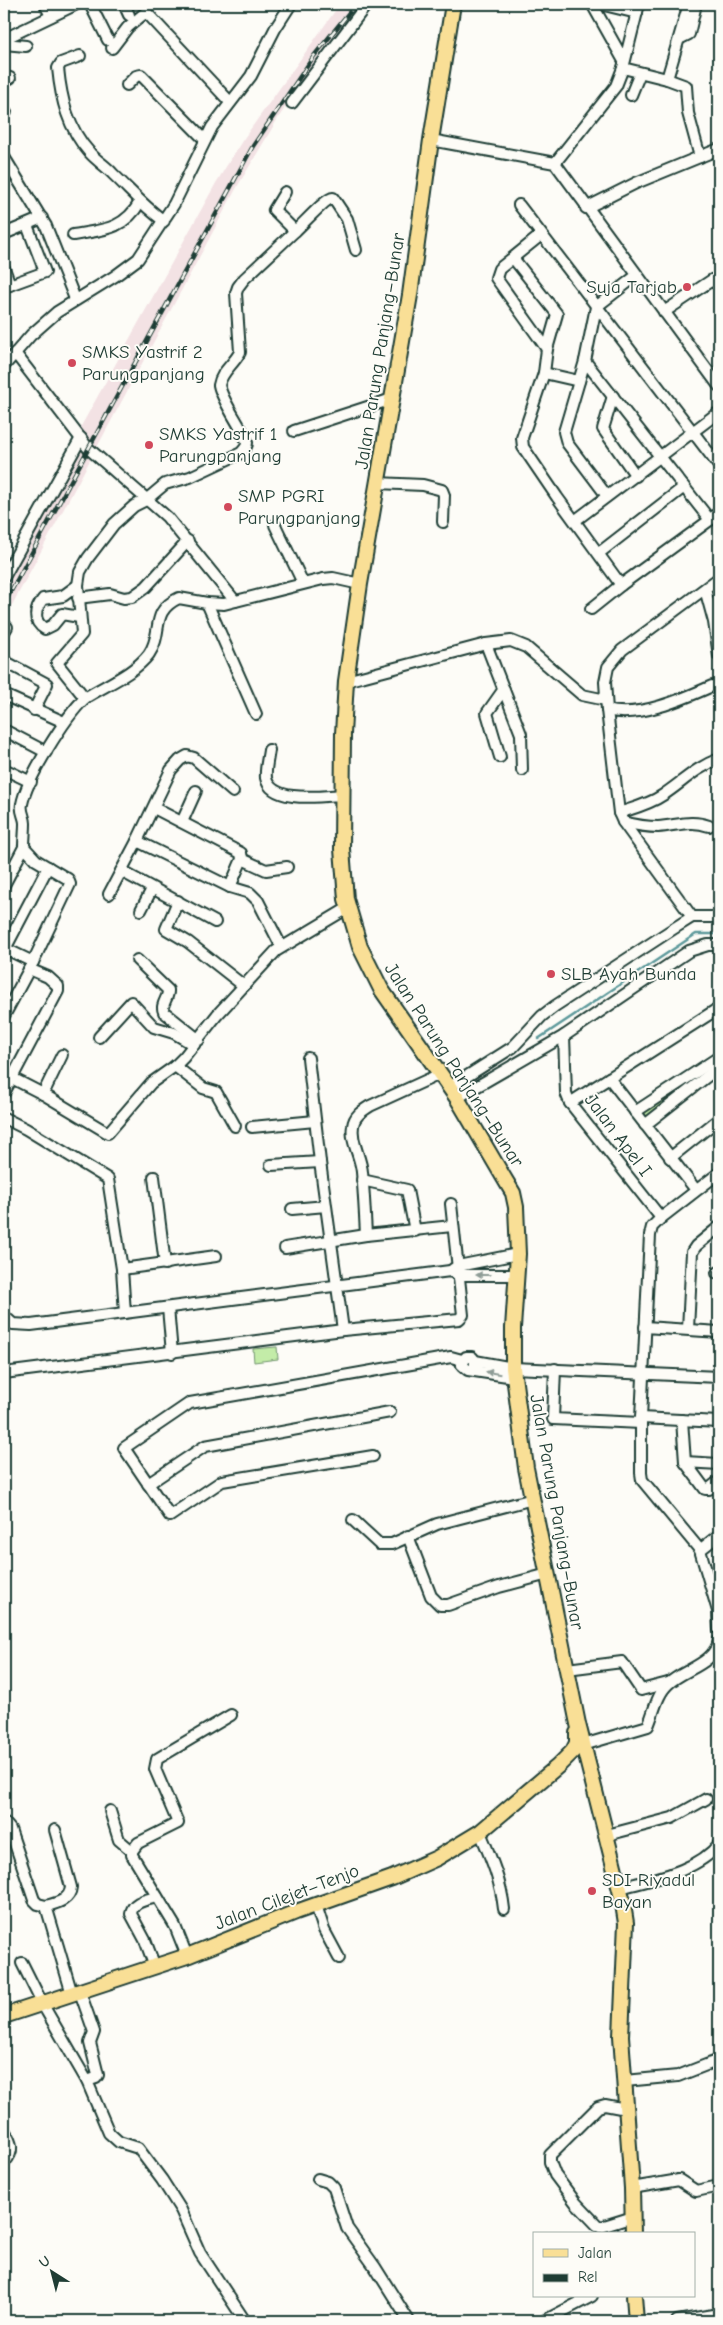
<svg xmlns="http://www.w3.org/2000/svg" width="723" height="2325" font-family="'Comic Neue',sans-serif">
<rect width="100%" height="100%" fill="#fdfcf7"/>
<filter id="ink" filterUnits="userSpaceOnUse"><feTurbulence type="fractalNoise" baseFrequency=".02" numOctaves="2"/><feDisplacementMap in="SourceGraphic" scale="10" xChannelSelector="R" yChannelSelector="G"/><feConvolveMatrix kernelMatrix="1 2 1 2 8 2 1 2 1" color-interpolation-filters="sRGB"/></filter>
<g filter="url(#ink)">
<!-- built -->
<path fill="#f3e2e4" d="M340,4h23l-42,48 -44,68 -40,67 -233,433v-51l50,-94 162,-292 26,-42z"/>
<!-- green -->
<g fill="#c3eca8" stroke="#71946e">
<path d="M719,1057v10l-74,58 -10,-13z"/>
<path d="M277,1347l1,12 -24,3 -1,-13z"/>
</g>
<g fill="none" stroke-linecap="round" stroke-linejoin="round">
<!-- stream -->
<path stroke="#5d999b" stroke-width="2.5" d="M538,1039l158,-105h23"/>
<defs>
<g id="minor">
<path d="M45,4l6,12"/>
<path d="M90,4l18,36"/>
<path d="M124,4l5,11"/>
<path d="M592,4l32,57"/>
<path d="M600,4l37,9"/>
<path d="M4,39l73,-35"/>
<path d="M679,39l10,-5 7,-30"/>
<path d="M4,44l22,2"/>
<path d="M112,48l16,-21 18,-15 84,90"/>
<path d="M80,56l-19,7 -3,5c3,31 10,61 32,85 7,8 16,13 23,21 18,17 30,32 51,47"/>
<path d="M623,68l44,11 22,-75"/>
<path d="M4,77l6,1"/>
<path d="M667,79l19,7 2,27 12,44"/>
<path d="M127,85l9,-9 5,-1 64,65"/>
<path d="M631,95l9,-22"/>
<path d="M292,103l75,-99"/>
<path d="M4,111l2,1"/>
<path d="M431,140l124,23 164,223"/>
<path d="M4,157l42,69 29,73"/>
<path d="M555,163l61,-77 7,-18 16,-64"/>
<path d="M285,192l-11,18 21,21c8,-7 31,-33 38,-33l14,21 9,31"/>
<path d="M519,205l200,261"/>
<path d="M586,208l50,-25 83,-34"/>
<path d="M4,234l38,-16"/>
<path d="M73,235c29,-5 51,-5 67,-33"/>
<path d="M541,235l-42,34 -3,9 51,71"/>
<path d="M513,258l44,56 -10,35 -3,24 -22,65 1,9 34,50 64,88 89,-65"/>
<path d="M4,268l6,17"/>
<path d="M4,287l41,-15 -18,-47"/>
<path d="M664,312l48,-32 7,6"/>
<path d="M15,353l73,95 79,69 68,84"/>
<path d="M585,361l125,159 9,-8"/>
<path d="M4,366l27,-31 26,-23 58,-36 23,-17 36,-55 38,-77 39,-51 24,-47 16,-25"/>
<path d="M544,373l35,8"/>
<path d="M613,396l-10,33 33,47"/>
<path d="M294,431l98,-32"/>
<path d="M377,483l46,2 19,5 2,5 -1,27"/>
<path d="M607,496l-40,-53 -3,-11 21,-71 11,-54 40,-31"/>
<path d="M576,520l143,-108"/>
<path d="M275,525l28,58"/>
<path d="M599,553l85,-66"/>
<path d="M4,577l77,-139"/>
<path d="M78,585l-15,11 -20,3c-8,10 -11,22 2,30l8,-4 9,-11 17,3"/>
<path d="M705,589l9,33 5,34"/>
<path d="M78,598l32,-4 14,4 8,-1 14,-10 42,-46"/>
<path d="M207,603l49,111"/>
<path d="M591,609l30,-24"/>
<path d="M4,632l3,-5"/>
<path d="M486,644l35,90 1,36"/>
<path d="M4,661l43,23 -13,26"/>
<path d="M346,681l140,-37 25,-3 15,6 56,48 24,5"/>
<path d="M4,695l60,27"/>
<path d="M85,698l-28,-35 25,-29 -4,-49 2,-13 8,-14 26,-34 20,-18 12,-6 19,-16 25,-7 51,-24c3,-3 6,-6 6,-10 -1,-10 -25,-41 -28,-58 2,-13 15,-21 21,-33l-4,-59 2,-6 6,-8 51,-48"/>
<path d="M607,710c30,9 76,-11 105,-24l5,2 2,5"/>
<path d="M4,730l42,22"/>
<path d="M269,750c-1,8 -4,19 -3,28 5,26 57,18 76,17"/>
<path d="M500,757l-13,-44 17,-24"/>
<path d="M4,769l27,13"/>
<path d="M154,808l87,45 1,6 -12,28"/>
<path d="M619,813c15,-5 31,-9 44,-18 21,-14 32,-27 56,-36"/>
<path d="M182,822l14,-31"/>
<path d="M623,822c12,3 22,5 35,5 18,-1 33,-8 51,-1"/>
<path d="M137,841l93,46 20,6 8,8 23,45"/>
<path d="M242,859l24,11 21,-3"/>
<path d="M121,871l94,51"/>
<path d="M4,885l20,-38"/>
<path d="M109,894l28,-53 34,-71 9,-10 7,-4 7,2 39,34"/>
<path d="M178,901l-12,28 22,13 56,44"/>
<path d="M141,910l11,-21"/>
<path d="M692,917l-69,-95 -4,-9 -12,-103 -2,-28 3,-15 14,-17 97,-72"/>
<path d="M4,948l29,14"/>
<path d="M4,951l44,-84"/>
<path d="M137,960l31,30c1,8 -8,14 -4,22l35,28"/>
<path d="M4,1016l29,-54 37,-78 -2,-5 -32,-19 -12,-13c0,-8 1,-16 1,-24 0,-6 -5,-12 -3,-19 5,-26 43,-87 63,-106 20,-13 49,-24 64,-44 15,-22 0,-42 30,-56l28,5 17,1 99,-25 10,-1 27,6"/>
<path d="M564,1036l2,57 4,10 91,115"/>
<path d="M99,1037l32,-35 23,25 20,6 20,12"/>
<path d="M308,1058l12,104 23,168"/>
<path d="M175,1066l28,22 13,4 19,34"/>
<path d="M4,1074l39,20 65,39 43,-50 24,-17 9,-9 33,-42 59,-64 72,-43"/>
<path d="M609,1078l87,112"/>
<path d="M450,1087l63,-40 29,-31 13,-10 118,-77 19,-12h27"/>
<path d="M4,1093l54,-102v-5l-10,-9 -19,-8"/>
<path d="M43,1094l19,-39"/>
<path d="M457,1098l107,-62 125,-85 19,-6h11"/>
<path d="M570,1103l149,-95"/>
<path d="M635,1112l84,-55"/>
<path d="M4,1118l22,11 82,50 14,90 3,44"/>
<path d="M645,1125l74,-58"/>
<path d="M252,1127l63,-6"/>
<path d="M670,1158l49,-39"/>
<path d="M271,1165l49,-3"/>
<path d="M719,1173l-58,45 -9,9 -2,8 -9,183v55l1,7 58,70 18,61 1,19"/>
<path d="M154,1177l11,87"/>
<path d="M362,1180l45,10 8,41"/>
<path d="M292,1209l34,-3"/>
<path d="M366,1235c-1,-21 -2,-42 -4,-63 -1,-15 -12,-31 -9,-46 1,-10 9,-15 17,-20l70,-32"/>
<path d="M285,1248l81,-13 86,-9"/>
<path d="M122,1269l94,-13"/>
<path d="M453,1269l5,-3 60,-12"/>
<path d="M717,1273l2,-1"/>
<path d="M168,1308l4,45"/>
<path d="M4,1316l9,8 18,1 419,-54 9,4h58"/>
<path d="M645,1327l74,5"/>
<path d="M688,1329l4,-77 4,-6 23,-19"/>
<path d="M475,1361l38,7 206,9"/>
<path d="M555,1369l-2,50 88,4"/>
<path d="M472,1370l3,-4v-5l-3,-4h-6l-4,8 6,5 46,7"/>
<path d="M4,1373l339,-43 116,-11 4,-4 -12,-111"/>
<path d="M641,1418l78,4"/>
<path d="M682,1420l3,42 20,27h4l10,-8"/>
<path d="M373,1456l-151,25 -52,35 -46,-68 66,-45 261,-46 11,3"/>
<path d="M685,1462l34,2"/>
<path d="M148,1484l57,-38 185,-34"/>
<path d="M353,1520l26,24h13l45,-20 96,-25"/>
<path d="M408,1536l23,60 9,9h8l51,-18 49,-13"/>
<path d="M700,1550l19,-15"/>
<path d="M567,1669l55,-7 19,28 27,-7"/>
<path d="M583,1745l65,-19c6,-14 9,-32 20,-42 16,-15 47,-20 51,-44"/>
<path d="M110,1811l9,29 13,11"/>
<path d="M4,1822l6,7 24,71 4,4 8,2"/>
<path d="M55,1830l16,57c-1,13 -14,16 -25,19l26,88"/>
<path d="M480,1832c11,26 21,49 24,77"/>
<path d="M607,1835l65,-17 34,-19"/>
<path d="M620,1888c32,-9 77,-16 99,-44"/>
<path d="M316,1905l8,25 15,28"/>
<path d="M187,1956l-12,-30 -43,-71v-4l6,-8 40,-20 -23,-54 2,-10 74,-44"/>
<path d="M22,1963l21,42 44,76"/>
<path d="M155,1967l-10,-27 -14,-26c1,-13 16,-14 26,-17"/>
<path d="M80,1992l14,40 -4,11 8,32 -2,3 -9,3 22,52 10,9 19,6 24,32 19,30 19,43 45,68"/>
<path d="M625,2081l53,-5 41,-16"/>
<path d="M626,2109l-21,-4 -7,2 -48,48v7l5,13 21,28 21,22 4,2 32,-10"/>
<path d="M4,2130c8,13 11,21 0,33"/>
<path d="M318,2179l10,3 6,6 13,40 28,39 34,54"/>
<path d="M632,2188l47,-8 17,11 23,-5"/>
<path d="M544,2321l48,-25"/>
<path d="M677,2321l42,-7"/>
</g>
<g id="major">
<path d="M453,4l-22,136 -21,155 -50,289 -14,97 -3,53 -1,115 4,50 14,48 21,42 76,109 47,80 9,15 3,14 2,47 -5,74v40l13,100 52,256 44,174 4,25 -5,113 11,152 1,46"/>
<path d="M4,2016l183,-60 109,-44 96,-34 45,-20 43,-26 78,-66 15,-15 4,-8v-10"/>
<path d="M634,2296l2,25"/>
</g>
</defs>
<!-- minor casing -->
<use href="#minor" stroke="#1f3d34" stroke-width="14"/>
<!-- major casing -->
<use href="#major" stroke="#1f3d34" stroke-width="18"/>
<!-- minor -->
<use href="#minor" stroke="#fdfcf7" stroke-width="10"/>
<!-- major -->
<use href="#major" stroke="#f9df96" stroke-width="14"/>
<defs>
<path id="rail" d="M4,604l249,-458 61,-90 42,-52"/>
</defs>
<!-- rail casing -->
<use href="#rail" stroke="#1f3d34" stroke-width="4.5"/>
<!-- rail -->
<use href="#rail" stroke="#fdfcf7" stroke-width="2.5" stroke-dasharray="8" stroke-linecap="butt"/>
</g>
<!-- one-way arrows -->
<defs><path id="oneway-solid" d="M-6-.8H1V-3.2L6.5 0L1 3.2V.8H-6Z" transform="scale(1.25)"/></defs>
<g fill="#8e9c96">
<use href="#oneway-solid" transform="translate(483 1275) rotate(180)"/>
<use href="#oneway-solid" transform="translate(493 1373) rotate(-170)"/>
</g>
</g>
<!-- markers -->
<g fill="#d1495b" stroke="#fdfcf7" stroke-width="2">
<circle cx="687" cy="287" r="5"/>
<circle cx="72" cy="363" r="5"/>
<circle cx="149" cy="445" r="5"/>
<circle cx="228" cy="507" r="5"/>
<circle cx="551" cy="974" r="5"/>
<circle cx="592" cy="1891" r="5"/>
</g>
<g text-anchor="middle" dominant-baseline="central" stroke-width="4" stroke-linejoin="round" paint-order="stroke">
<!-- poi labels -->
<g font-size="19" fill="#1f3d34" stroke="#fdfcf7" text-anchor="start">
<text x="677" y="287" text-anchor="end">Suja Tarjab</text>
<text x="82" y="352">SMKS Yastrif 2<tspan x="82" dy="22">Parungpanjang</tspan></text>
<text x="159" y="434">SMKS Yastrif 1<tspan x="159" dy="22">Parungpanjang</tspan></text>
<text x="238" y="496">SMP PGRI<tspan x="238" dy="22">Parungpanjang</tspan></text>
<text x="561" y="974">SLB Ayah Bunda</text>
<text x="602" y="1880">SDI Riyadul<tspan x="602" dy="22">Bayan</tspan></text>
</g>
<!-- street labels -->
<g font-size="19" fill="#1f3d34" stroke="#fdfcf7">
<text transform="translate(380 351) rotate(-81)">Jalan Parung Panjang–Bunar</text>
<text transform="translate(454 1065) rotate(57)">Jalan Parung Panjang–Bunar</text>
<text transform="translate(618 1135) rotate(53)">Jalan Apel I</text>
<text transform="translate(557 1512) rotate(80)">Jalan Parung Panjang–Bunar</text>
<text transform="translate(287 1897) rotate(-21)">Jalan Cilejet–Tenjo</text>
</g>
</g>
<!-- margin -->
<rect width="723" height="2325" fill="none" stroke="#fdfcf7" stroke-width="20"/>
<rect x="10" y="10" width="703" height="2305" fill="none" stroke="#1f3d34" stroke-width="2" filter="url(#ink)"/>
<!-- legend -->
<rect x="533" y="2232" width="162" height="65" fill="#fdfcf7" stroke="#a4b0a9"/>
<rect x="543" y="2249" width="25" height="8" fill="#f9df96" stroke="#a4b0a9"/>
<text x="578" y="2258" font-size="15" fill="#1f3d34">Jalan</text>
<rect x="543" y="2274" width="25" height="8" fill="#1f3d34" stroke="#a4b0a9"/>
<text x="578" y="2282" font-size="15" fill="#1f3d34">Rel</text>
<!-- north arrow -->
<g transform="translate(52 2272) rotate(324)" stroke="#fdfcf7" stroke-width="4" paint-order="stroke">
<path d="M0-4L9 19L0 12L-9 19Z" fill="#1f3d34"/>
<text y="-8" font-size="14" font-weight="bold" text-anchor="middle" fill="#1f3d34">U</text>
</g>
</svg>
